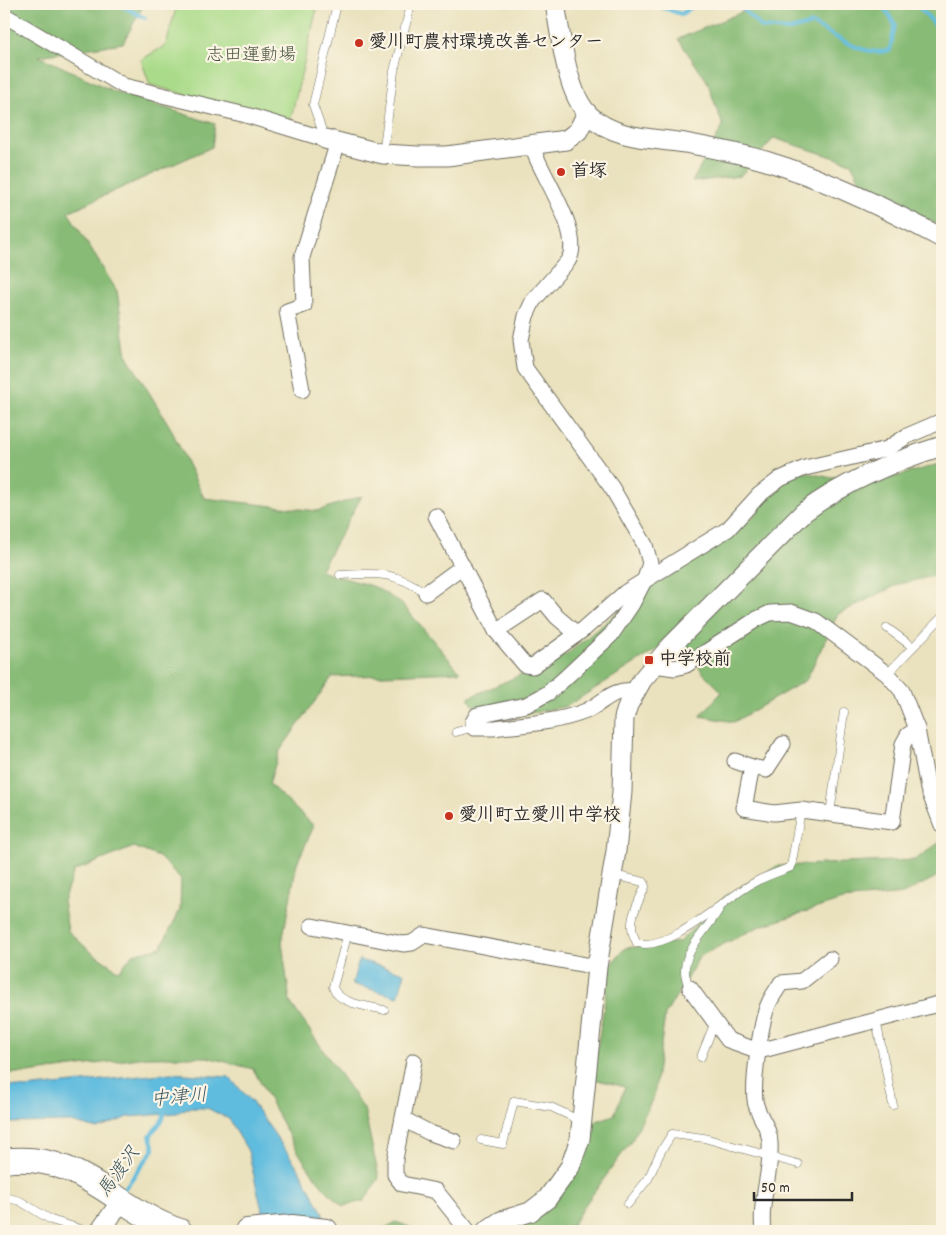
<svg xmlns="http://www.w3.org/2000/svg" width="946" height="1235" font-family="Dekko,'Klee One',sans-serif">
<rect width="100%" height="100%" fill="#fcf5e5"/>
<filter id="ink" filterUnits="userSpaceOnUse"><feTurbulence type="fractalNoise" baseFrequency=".02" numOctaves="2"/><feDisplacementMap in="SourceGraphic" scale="10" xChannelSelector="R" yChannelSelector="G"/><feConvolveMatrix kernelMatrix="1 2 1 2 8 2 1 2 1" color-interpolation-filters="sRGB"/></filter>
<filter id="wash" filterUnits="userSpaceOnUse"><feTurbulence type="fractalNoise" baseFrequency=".0096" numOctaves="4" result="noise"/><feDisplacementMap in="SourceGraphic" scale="20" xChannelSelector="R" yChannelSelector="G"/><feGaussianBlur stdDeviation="1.12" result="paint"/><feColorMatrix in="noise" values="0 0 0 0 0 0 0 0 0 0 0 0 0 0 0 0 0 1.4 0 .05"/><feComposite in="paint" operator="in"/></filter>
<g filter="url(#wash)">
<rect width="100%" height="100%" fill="#eae2be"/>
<!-- green -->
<path fill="#aadb8a" stroke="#6a835a" d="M177,4h141l-28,118 -140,-37 -9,-25 25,-15z"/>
<!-- forest -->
<g fill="#87bb76" stroke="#597350" fill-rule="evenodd">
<path d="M4,4h140l-21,39 -84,13 74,35 102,33 -3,23 -144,65 49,79 10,65 43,71 34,71 113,13 45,-15 -42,75 55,16 27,17 58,68 -128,5 -53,75 -10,32 45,42 -17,37 -15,79 8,60 74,107 15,69 -15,23 -21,5c-40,-32 -65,-93 -90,-137l-46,-12h-60l-119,16h-24zM134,847l25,10 22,22 -1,31 -19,37 -28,7 -14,17 -28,-19 -23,-21 -5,-30 11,-30z"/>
<path d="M761,4h181v222l-74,-31 -17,-32 -77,-25 -34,38 -48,6 31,-56 -16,-45 -29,-42z"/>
<path d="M942,463v117l-5,-5 -38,9 -61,30 -32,66 -72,42 -34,-6 22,-24 -19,-19 -14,-21 -31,-3 -91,57 -81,16 -18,-24 98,-43 86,-71 104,-69 19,-49 57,12 63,-1z"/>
<path d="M940,842h2v32l-39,20 -61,6 -84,27 -58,29 -35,59 -11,81 -22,44 -50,69 -13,22h-61l27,-11 43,-48 13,-49 23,-8 11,-28 -31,-8v-12l17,-103 14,-16 54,-6 47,-47 52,-29 137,-6z"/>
<path d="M396,1222l24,9h-36l-1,-2z"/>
</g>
<!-- water -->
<g fill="#60bcde" stroke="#467484">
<path d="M359,960l46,13 -7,24 -46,-13z"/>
<path d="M171,1073l58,4 22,24 48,68 24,44v18h-56l-19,-80 -19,-32 -22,-11h-20l-10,5 -49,4 -30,12 -27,-7 -67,1v-38l21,3z"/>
</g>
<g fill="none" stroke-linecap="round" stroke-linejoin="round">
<!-- stream -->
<g stroke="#60bcde" stroke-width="4">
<path d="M118,4l27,14"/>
<path d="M621,4h13"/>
<path d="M652,4l29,10 16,-10"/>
<path d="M738,4l24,24 28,2 22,-6c22,11 54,35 78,26l5,-25 -13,-21"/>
<path d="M916,4l26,28"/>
<path d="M122,1192l32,-43 -4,-13 13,-17 2,-10"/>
</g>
</g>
</g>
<g filter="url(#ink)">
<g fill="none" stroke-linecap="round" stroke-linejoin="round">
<defs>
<g id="service">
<path d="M325,139l-12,-34 24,-101"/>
<path d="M383,154l11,-83 17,-67"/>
<path d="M340,575c36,-2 55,-4 86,18"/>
<path d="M887,628l26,19"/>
<path d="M887,674l55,-57"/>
<path d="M456,732l18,-5"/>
<path d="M830,814l14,-102"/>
<path d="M613,875l31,7 1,5c-8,19 -20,36 -8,56 35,9 90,-48 122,-63 10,-5 22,-9 32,-13l10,-57"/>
<path d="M348,933l-15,54c4,17 36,19 51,23"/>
<path d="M690,988c-18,-31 17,-55 31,-82"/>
<path d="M876,1020l17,85"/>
<path d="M701,1057l14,-35"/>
<path d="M481,1140l22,4 11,-43 37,6 30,14"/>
<path d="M4,1197l16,4 31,19 36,11"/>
<path d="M628,1204l20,-25 13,-28 11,-17 32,4 94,26"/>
</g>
<g id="minor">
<path d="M4,15l120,71 122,29 79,24"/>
<path d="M532,146c8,28 53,88 36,115l-35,40 -7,15 -5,24 4,28 87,120 33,57 5,18 -5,16 -13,25 -21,31 -47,44 -16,14 -22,12 -49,10 -4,7 1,6h19c27,-3 67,-6 93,-17 19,-9 26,-23 49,-20"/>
<path d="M302,390l-15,-79 17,-6 -2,-48 36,-115"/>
<path d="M436,516l60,115 29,34 8,1 51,-37 42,-37 102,-63 31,-34 21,-16 25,-11 82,-19 20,-13 35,-15"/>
<path d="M426,593l37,-27"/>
<path d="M496,631l47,-31 14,17 20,17"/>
<path d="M654,665l21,3 11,-3 71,-46 13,-6 21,-1 25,9 71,53 15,17 15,38 11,60 14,36"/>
<path d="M735,761l17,6 -8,41 30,5 27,-3 91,12 11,-78 5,-9 9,-6"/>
<path d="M752,767l14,3 17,-26"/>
<path d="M312,926l91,18 9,-1 12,-8 173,32"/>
<path d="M690,988l38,52 31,11 183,-48"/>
<path d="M414,1061l-19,98v16l7,9 34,7 32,40"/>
<path d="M403,1119l27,14 24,8"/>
<path d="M763,1231c-4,-30 9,-58 7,-88 0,-15 -10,-24 -14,-38 -5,-17 5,-86 13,-102 3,-7 8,-13 12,-20l21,-2 28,-22"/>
</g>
<g id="tertiary">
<path d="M555,4c6,30 11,89 34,111 25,24 63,23 96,28 27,5 54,10 81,18 60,18 121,48 176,77"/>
<path d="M325,139l58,15 35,2h29l119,-16 12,-9 9,-18"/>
<path d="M100,1231l22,-31"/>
<path d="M486,1231l15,-10 29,-9 17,-13 23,-32 10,-28 17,-172 19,-116 6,-59 2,-74 4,-13 14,-25 27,-32 135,-136c41,-30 90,-51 138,-66"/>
</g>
<g id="primary">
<path d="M4,1161c76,-11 111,49 176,70"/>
<path d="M247,1231l45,-4 34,4"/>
</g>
</defs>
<!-- service casing -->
<use href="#service" stroke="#6e6b5e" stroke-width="9"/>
<!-- minor casing -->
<use href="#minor" stroke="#6e6b5e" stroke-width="17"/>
<!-- tertiary casing -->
<use href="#tertiary" stroke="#6e6b5e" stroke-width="21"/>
<!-- primary casing -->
<use href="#primary" stroke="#6e6b5e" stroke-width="26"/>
<!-- service -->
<use href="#service" stroke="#fff" stroke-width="8"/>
<!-- minor -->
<use href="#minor" stroke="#fff" stroke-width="15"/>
<!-- tertiary -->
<use href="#tertiary" stroke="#fff" stroke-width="19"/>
<!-- primary -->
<use href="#primary" stroke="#fff" stroke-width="24"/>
</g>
</g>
<!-- markers -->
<g fill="#c8321e" stroke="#fcf5e5" stroke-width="2">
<circle cx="359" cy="43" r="5"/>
<circle cx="561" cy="172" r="5"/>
<rect x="644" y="655" width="10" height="10" rx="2.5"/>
<circle cx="449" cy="816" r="5"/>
</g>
<g text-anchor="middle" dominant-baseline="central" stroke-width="4.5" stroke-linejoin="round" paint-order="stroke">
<!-- poi labels -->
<g font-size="18" font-weight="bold" fill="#2b2b2b" stroke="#fcf5e5" text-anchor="start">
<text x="369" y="43">愛川町農村環境改善センター</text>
<text x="571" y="172">首塚</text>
<text x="659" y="660">中学校前</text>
<text x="459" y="816">愛川町立愛川中学校</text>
</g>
<!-- park labels -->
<g font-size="18" fill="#4b5743" stroke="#fcf5e5">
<text x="251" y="56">志田運動場</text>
</g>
<!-- water labels -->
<g font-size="19" font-style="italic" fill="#3b5661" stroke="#fcf5e5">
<text transform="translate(179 1099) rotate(-5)">中津川</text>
<text transform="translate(120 1173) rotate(-54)">馬渡沢</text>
</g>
</g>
<!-- margin -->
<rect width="946" height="1235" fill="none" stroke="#fcf5e5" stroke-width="20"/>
<!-- scale -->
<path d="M754 1192v8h98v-8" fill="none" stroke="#2b2b2b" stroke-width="2.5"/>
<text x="761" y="1192" font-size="15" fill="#2b2b2b" stroke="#fcf5e5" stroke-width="4" paint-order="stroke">50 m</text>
</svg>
